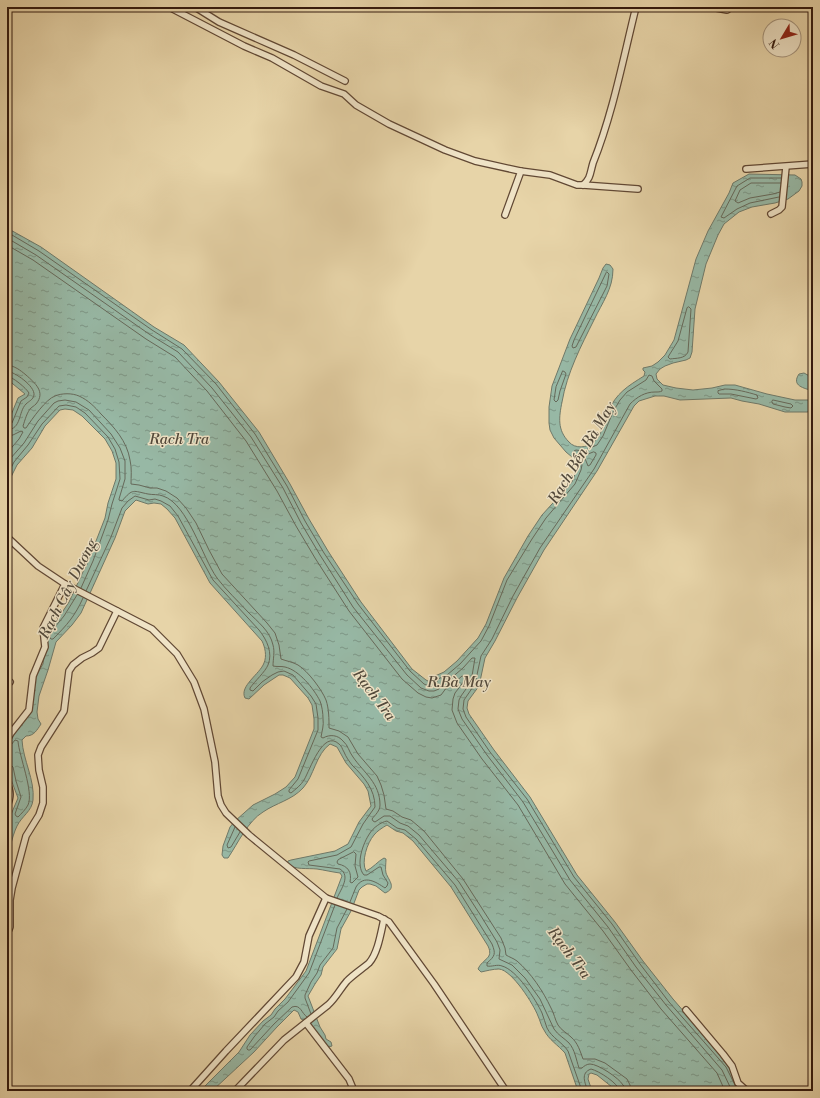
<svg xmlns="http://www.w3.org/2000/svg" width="820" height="1098" font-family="'Libre Bodoni',serif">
<defs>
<pattern id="water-ripples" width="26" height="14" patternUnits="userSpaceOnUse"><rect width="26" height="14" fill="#97b8a5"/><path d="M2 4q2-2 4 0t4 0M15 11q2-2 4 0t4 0" fill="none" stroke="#7c9585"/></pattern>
</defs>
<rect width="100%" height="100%" fill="#e7d4a8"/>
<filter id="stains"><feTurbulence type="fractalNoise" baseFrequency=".005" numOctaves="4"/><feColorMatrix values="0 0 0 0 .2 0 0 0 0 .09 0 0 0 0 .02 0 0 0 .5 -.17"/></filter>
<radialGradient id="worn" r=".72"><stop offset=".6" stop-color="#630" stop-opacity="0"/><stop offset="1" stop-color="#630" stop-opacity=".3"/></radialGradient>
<!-- water -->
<g fill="url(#water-ripples)" stroke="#6f7969">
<path d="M749,174l46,1 6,4 1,3v4l-3,5 -11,8 -13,4 -23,4 -13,5 -15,12 -6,11 -12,29 -11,45 -3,43 -2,6 -4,2 -13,3 -8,3 -5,3 -4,5 1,5 6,6 13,3 17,2 19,-2 13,-3h10l32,9 28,6h18v11l-6,1h-22l-26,-8 -17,-3 -11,-3 -51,2 -16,-4h-9l-16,5 -5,5 -37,65 -53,79 -27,48 -22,43 -10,17 -6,28 -11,15 -1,7 2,6 25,36 36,47 47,78 38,47 28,39 30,38 57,66 13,26h-126l-20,-16 -6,-2 -2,1 -1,5 4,12h-14l-13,-38c-7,-8 -16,-13 -21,-23 -3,-4 -4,-10 -6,-14 -4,-11 -26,-46 -39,-47 -6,0 -13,2 -18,3l-3,-3c5,-11 16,-10 10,-23l-37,-59 -38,-46 -10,-8 -7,-2 -9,-6c-5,3 -10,6 -13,10 -7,8 -13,27 -8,36 7,-3 12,-10 18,-13l2,1c0,4 -1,10 0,14 3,8 11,15 -1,20l-9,-7 -6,-2h-3l-5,3 -3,3 -8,21 -10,18 -4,20 -14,18 -2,8 -6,9 -7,12 12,31 5,8 1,4 5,3 1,4 -4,1 -9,-9 -11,-16 -7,-3 -3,-7 -4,-2 -17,17 -23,25 -42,39h-12l39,-39 11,-17 13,-14 8,-6 4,-6 10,-10 21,-28 36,-95 -2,-3c-8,-1 -16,-3 -23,-4 -10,-1 -22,1 -30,-5l1,-3 3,-1 44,-9 13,-7 11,-22 12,-16 -3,-15 -4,-7 -18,-21 -9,-16 -7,-3c-14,10 -16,32 -27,44 -11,12 -27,15 -40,24 -15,9 -25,31 -35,46h-4l-2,-3 1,-9 7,-19 5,-6 18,-16 22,-11 11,-7 9,-10 19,-48v-10l-2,-14 -4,-7 -18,-20 -7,-3h-4l-15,10 -15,14 -4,-1c-6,-12 15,-24 19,-35 3,-7 1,-16 -2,-22l-52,-58 -35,-65 -8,-9 -6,-5 -7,-1 -6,1 -12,-4 -11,11 -10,27 -34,75 -9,12 -16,17 -8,28 -9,26 -2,16 1,7 3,5c-4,6 -7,12 -15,12l-4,4c1,20 13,40 11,60 -1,11 -11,16 -16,26 -6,13 -8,27 -10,41v-43l11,-26 -6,-16 -5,-22 1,-18 23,-31 4,-33 8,-14 3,-21v-11l15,-18 8,-12 20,-43 16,-41 3,-15 8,-24v-16l-4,-12 -7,-12 -23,-23 -9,-6 -8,-1 -5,1 -15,16 -13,22 -15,17 -10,20v-60l11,-27 7,-4 -18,-15v-151l34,19 113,80 30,18 35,37 40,50 31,52 19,35 19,32 33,51 51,67 14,11 6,3 3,-7 9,-4 13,-11 21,-23 8,-14 18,-46 24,-42 14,-21 30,-33 5,-13 1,-4 -6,-8 -6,-5 -12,-14 -4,-8 -1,-7v-16l3,-21 18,-47 29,-61 4,-10 3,-4 4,1 3,4c0,20 -11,34 -19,51 -13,26 -27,53 -32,82 -3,15 -5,28 7,40 6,7 18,6 25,0 7,-5 11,-22 14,-30 8,-19 20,-26 36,-36l1,-4 -2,-2v-2l9,-2 6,-4 7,-7 9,-15 22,-81 12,-28 21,-38 4,-10z"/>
<path d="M804,373l9,5v13c-9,-3 -22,-5 -14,-17z"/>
</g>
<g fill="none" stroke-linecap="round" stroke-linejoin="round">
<!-- shore -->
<g stroke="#66695a" stroke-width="1">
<path d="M780,192l-7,2 -23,4 -12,5 -3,-2 5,-11 11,-7h30"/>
<path d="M779,197l-29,6 -13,6 -13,9 -3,-1 16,-31 13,-8h31"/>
<path d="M7,232l32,19 113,79 30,19 34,35 39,50 32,52 18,35 19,32 34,51 52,67 14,13 7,3 4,-1 3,-7 9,-4 13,-11 21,-23 8,-15 18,-46 25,-41 14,-21 29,-34 6,-14 1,-5 -3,-6 -5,-6v-2l2,-1 7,1 14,-6 6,-9 10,-24 7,-12 7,-8 19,-12 3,-5 3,1 2,5 8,8v2c-2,1 -4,1 -7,1 -10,0 -18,5 -25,12l-36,65 -54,79 -27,48 -21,43 -11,17 -6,28 -11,16 -1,9 3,8 24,35 37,47 47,78 38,47 28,40 29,38 57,65 12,24"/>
<path d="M7,238l29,17 113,79 29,18 34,36 39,49 32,51 18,35 19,32 33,52 54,68 14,13 8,3h5l5,-2 3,-6 8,-4 13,-11 9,-10h3l-4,24 -10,14 -2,4 -1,9 4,10 25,36 36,47 47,78 38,47 28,40 30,38 56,65 10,21"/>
<path d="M7,245l26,15 113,79 29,18 32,34 39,50 31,50 19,35 19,32 34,53 53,68 16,14 8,4 6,1 9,-3 6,-8 6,-3 9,-8 3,1v3l-10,13 -2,6 -1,11 5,13 25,36 36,46 47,79 38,47 28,39 30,39 56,64 8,18"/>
<path d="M607,272l2,2 -2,12 -31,61 -3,1 -1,-2 2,-6 32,-67z"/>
<path d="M689,307l2,2 -3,43c-3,7 -12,6 -18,7l-2,-2 10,-16 9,-33z"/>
<path d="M7,365c8,1 13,5 19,10 9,8 20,17 10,29 -2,2 -4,3 -5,4 -4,4 -6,12 -8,18l1,2h2c6,-9 20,-29 29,-32 7,-3 17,-3 24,0 9,4 16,11 22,18 13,13 26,27 29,46 2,8 1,17 1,24l8,1 11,3h7l9,3 11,7 9,10 10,15 13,27 13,24 45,49 8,10 4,12 2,14c5,2 12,3 17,6 10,6 24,25 28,35 3,9 3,19 3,28l10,3 9,6 10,17 19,22 4,9 3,10 2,14 7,2 9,6 9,3 13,11 39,48 38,59 4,10 1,7c3,2 7,3 11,6 14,12 26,30 34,47 3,5 4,12 7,17 3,5 9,8 13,12 7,6 9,14 12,22h12l10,4 22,16 3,6 1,6"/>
<path d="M7,371c8,1 28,15 27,24 -1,5 -5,6 -8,9 -8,8 -4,25 -19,26"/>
<path d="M563,371l2,1 1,2 -6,17 -2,9 -2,2 -2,-2 2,-13z"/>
<path d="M7,376c6,1 19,12 22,17l-2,4 -6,4 -9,22 -2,2h-3"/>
<path d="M725,389c11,0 22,3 32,6l1,3 -2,1 -25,-5h-12l-1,-1v-2z"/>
<path d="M773,400l18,4 2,2 -2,2 -6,-1 -12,-3 -1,-2z"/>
<path d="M7,436l6,-1 8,-4 2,1 -4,7 -12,14"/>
<path d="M594,452l2,1v2l-6,10 -2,1 -4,-10z"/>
<path d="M7,465l3,-6 14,-16 14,-22 16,-18 4,-2 7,-1 11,2 13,8 22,24 9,14 5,13v18l-6,20v1l3,1c11,-13 11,-10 26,-7 5,1 10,0 15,2 25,8 39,61 54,82 9,12 21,23 31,34 10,10 22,19 25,33 2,7 0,14 0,21 4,1 8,0 12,1 14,3 29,22 35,34 2,5 3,12 3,18 1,6 -1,12 -2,18l2,1c7,-4 15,-3 20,3 5,4 6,11 10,16 11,16 27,26 27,48 0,6 -5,10 -8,14l1,2 2,1 9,-6h6l10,7 8,3 11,9 40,47 22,34 16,26 3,8 -1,9 13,6 13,13 15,21 14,30c4,6 10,9 15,14 6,7 7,16 10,25h3c2,-2 5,-4 8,-4 8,0 29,14 33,21 2,2 2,3 2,6"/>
<path d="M7,476l7,-14 14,-17 14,-21 17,-18 7,-1 10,2 9,6 23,24 7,12 4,13 1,17 -8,25 -4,16 -15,41 -12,27"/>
<path d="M86,591l25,-54 11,-29 6,-7 7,-5 14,4 6,-1 6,2 9,5 8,10 35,64 46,50c8,10 14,23 9,35 -3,7 -13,16 -18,23v2l3,1 9,-9 10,-7 6,-3 6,-1 9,4 18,21 5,8 2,14v12l-20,49 -9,11v2l2,1c5,-4 10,-8 13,-13 6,-10 19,-51 35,-36 3,2 3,5 5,8 2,5 5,9 8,13 12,12 23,24 23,42l-12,17 -12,23 -14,8 -28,6 -1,1 1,3 31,4c11,7 1,20 -3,29"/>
<path d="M77,595l-13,21 -14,17v5l1,1h2c14,-14 22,-23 30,-41"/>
<path d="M7,746l4,-1 4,-5 3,1c1,15 16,51 10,64 -2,4 -7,9 -10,12l-2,-1 -1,-2 6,-17 -5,-16 -3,-14 -3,-3h-3"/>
<path d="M235,827l-8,18 1,3 3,-1 9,-15"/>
<path d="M354,852l2,2 -1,12 3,11 -6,6 -2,-1c2,-10 -2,-16 -12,-18l-1,-2 1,-2z"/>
<path d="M350,902c2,-5 4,-10 6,-15 8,-13 20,-5 29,1l2,-2 1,-3 -5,-8 -2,-8h-2l-12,8h-3c-9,-10 -1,-32 6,-42 3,-5 11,-11 17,-12l10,7 8,2 11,9 39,46 37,59c4,10 3,12 -5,19v3c5,1 10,-2 15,0 15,4 34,34 40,47 2,5 3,10 5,15 5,10 15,14 21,23l14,40"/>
<path d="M311,1014l-6,-16v-3l6,-13 6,-9 3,-8 13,-17 4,-20 10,-19"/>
<path d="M307,1017c-6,-4 -6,-13 -15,-10l-18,17 -24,26h-2l-1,-1v-2l7,-10 11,-13 9,-7 4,-6 10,-9 21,-29 26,-68"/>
<path d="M588,1091c-3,-8 -8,-18 3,-22 8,2 27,14 29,22"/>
</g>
<defs>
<g id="street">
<path d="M169,7l75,39 28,12 49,28 23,8 12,11 33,19 56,26 30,11 45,10 30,4 27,10h6l55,4"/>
<path d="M195,7l24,15 75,33 51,26"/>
<path d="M711,7l16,3 4,-3"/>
<path d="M746,169l67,-5"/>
<path d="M583,185c8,-7 7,-12 10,-22 20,-50 30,-104 43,-156"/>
<path d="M771,214l8,-4 3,-3 4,-40"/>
<path d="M505,215l16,-44"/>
<path d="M7,537l31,29 27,18 87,45 25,25 17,28 10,27 11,53 3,34 3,9 5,8 23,22 77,63 52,18 11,6 45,62 72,107"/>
<path d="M7,680l3,2"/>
<path d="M7,740l4,-7 18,-23 4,-34 12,-29 -2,-19 22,-44"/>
<path d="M7,783c4,8 4,14 0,23"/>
<path d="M7,934l3,-7v-27l2,-12 14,-52 13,-21 4,-12v-16l-4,-17 -1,-15 3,-8 23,-36 5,-40 4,-6 9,-7 10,-5 7,-5 18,-37"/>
<path d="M686,1010l37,44 9,12 6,17 9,8"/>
<path d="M306,1023l43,56 5,12"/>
<path d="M190,1091l36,-40 70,-74 8,-15 5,-26 17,-38"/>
<path d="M235,1091l49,-51 44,-35c8,-7 12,-16 19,-24 7,-7 15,-12 22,-18 9,-10 12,-31 15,-44"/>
</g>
</defs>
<!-- street casing -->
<use href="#street" stroke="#614834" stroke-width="8"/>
<!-- street -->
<use href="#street" stroke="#efe3c6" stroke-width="5.5"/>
</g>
<g text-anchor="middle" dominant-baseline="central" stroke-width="3" stroke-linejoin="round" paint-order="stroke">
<!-- water labels -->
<g font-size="15" font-style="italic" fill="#52493b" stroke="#efe3c6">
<text x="179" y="439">Rạch Tra</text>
<text transform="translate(582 453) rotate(-59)">Rạch Bến Bà May</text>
<text transform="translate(68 589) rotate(-63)">Rạch Cây Dương</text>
<text x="459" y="682">R.Bà May</text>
<text transform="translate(374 695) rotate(53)">Rạch Tra</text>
<text transform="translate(569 953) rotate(53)">Rạch Tra</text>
</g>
</g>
<!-- margin -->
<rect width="820" height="1098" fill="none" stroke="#e7d4a8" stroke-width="24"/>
<rect x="8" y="8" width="804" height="1082" fill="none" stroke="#341a0e" stroke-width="2"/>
<rect x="12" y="12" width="796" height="1074" fill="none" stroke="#341a0e"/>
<!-- north arrow -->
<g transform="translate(782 38) rotate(232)"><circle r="19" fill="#efe3c6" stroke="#a4937c"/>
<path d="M0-3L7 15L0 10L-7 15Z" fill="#8f2418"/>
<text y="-6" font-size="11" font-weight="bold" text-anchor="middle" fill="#341a0e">N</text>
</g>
<rect width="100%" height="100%" filter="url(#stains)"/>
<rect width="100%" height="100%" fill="url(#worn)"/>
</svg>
